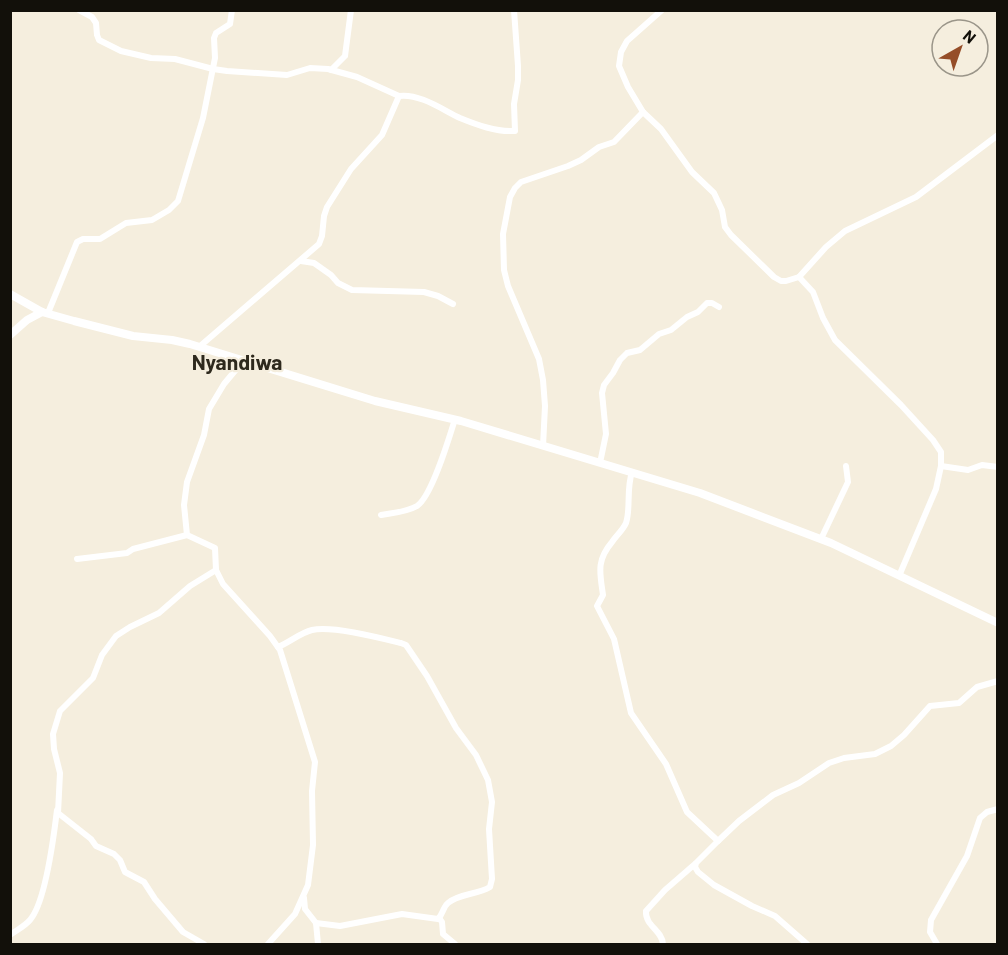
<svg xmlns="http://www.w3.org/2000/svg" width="1008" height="955" font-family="Barlow,sans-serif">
<rect width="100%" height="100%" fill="#f5eede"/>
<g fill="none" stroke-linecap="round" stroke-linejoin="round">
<!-- minor -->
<g stroke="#fff" stroke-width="6">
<path d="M79,10l13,7 4,6 1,12 2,5 22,11 30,7 24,1 38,10 14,2 60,4 23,-7 18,1 29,8 42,19"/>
<path d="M662,10l-35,31 -6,11 -2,14 9,21 15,25 18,17 31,43 22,21 8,17 3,17 6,8 43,42 7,4h5l13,-4 27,-30 19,-16 71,-34 82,-62"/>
<path d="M331,70l14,-14 6,-46"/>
<path d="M301,261l13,2 17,12 7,8 14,7 72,2 14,4 15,8"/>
<path d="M799,277l14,15 10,26 12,22 66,65 32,35 8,12v14l-5,23 -37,87"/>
<path d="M48,313l29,-71 6,-3h17l26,-16 26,-3 17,-10 9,-9 25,-83 12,-60 -1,-20 2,-5 14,-9 2,-14"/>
<path d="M199,347l120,-103 3,-8 2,-20 3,-9 24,-38 31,-34 17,-39c20,-3 44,14 61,22 17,7 36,14 55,13l-1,-27 4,-24v-14l-4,-56"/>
<path d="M244,360l-20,24 -15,25 -5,26 -17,47 -3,23 3,30 28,13 1,22 7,14 47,52 10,14 35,112 -3,29 1,54 -5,40 -13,29 -27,30"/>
<path d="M543,446l2,-40 -2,-26 -4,-21 -31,-73 -4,-16 -1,-36 7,-37 5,-9 6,-6 47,-16 13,-6 18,-13 15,-5 29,-30"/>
<path d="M600,463l6,-29 -4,-41 2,-8 9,-12 7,-13 7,-7 13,-3 19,-16 12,-4 16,-13 11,-5 9,-9h5l7,4"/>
<path d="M941,466l27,4 14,-5 16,2"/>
<path d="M632,472c-6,18 -1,36 -6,51 -3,7 -10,13 -14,19 -16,19 -12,31 -9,53l-6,11 17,33 17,74 35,51 21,48 31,29 -22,22 -1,4 3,5 16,13 38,21 23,10 32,28"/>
<path d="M381,515c11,-2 26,-3 36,-9 15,-10 32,-68 38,-87"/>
<path d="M821,539l27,-57 -2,-16"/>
<path d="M77,559l50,-6 6,-4 54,-14"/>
<path d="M278,647c12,-5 22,-14 34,-17 19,-5 69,8 89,13l5,2 21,31 29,52 20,27 12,25 4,22 -3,27 3,50 -2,8c-13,8 -30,6 -42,16 -5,4 -5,11 -10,16l-36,-5 -62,12 -24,-3"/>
<path d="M718,841l21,-20 34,-26 26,-12 30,-20 15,-5 31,-4 16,-8 13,-11 26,-29 29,-3 18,-16 21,-6"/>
<path d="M304,898l1,11 11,14 2,21"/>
<path d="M439,918l3,4 1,12 12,10"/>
<path d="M10,935c7,-5 15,-9 20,-15 16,-18 24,-85 27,-110"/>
<path d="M204,944l-21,-12 -28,-33 -11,-17 -19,-10 -5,-12 -6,-6 -18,-8 -5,-7 -33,-26 2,-40 -6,-24 -1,-15 7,-23 33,-33 9,-23 14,-19 14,-9 29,-14 31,-27 26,-16"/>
<path d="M663,944c-1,-14 -18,-18 -17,-33l19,-21 30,-26"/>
<path d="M937,944l-7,-12 1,-12 36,-64 13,-38 7,-6 11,-3"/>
</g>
<!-- tertiary -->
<g stroke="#fff" stroke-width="8">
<path d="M10,294l32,18 32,9 59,15 39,4 18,4 185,57 86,20 239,72 131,50 167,80"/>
<path d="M10,335l17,-15 15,-8"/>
</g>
</g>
<g text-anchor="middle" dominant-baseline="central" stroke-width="4.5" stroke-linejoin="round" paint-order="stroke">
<!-- quarter labels -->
<g font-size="21" font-weight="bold" fill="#2e291d" stroke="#f5eede">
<text x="237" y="361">Nyandiwa</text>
</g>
</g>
<!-- border -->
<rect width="1008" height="955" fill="none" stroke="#12100a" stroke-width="24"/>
<!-- north arrow -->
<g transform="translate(960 48) rotate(40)"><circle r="28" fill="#f5eede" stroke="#9a9589" stroke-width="1.5"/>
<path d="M0-4.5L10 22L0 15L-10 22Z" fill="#954d28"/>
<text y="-9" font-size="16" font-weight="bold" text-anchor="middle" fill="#12100a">N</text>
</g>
</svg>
